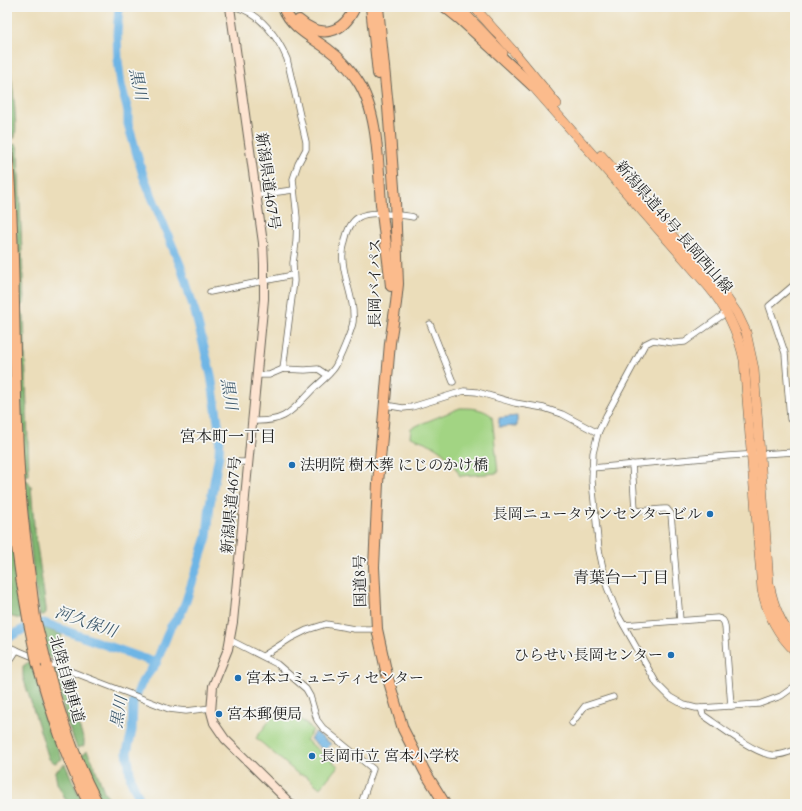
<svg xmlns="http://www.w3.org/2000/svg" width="802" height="811" font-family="Cardo,'Noto Serif JP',serif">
<rect width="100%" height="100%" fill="#f6f6f2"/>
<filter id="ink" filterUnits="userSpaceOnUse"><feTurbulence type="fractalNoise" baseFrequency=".025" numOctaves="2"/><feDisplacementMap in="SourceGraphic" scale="8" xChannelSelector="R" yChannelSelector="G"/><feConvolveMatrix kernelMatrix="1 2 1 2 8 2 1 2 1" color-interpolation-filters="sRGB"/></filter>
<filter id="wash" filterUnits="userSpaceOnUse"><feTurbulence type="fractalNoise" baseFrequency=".012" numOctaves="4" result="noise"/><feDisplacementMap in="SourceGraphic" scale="16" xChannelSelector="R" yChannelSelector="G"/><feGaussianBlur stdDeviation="0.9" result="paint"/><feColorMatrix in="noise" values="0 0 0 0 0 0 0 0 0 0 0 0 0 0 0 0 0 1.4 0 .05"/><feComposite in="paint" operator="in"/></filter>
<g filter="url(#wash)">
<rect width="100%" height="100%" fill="#ebddba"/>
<!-- green -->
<g fill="#a2d483" stroke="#5f7850">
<path d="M460,408c12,0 22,0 32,8l6,57 -38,3c-13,-25 -24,-31 -50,-39l1,-9z"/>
<path d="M280,707h7l26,23 -7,10 32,26 -18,22 -14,-12 -8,-2 -42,-36z"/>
</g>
<!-- forest -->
<g fill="#81b671" stroke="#4e6946">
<path d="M7,46c2,14 13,86 7,93 -11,-29 -7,-63 -7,-93z"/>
<path d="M14,144l3,2 1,5 6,153 -5,3 -4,-123 -3,-39z"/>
<path d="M19,312h2l3,3 5,160 -6,1z"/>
<path d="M24,480l4,1 3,5 3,39 12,83v5l-2,2h-4l-6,-34z"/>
<path d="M7,489l15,130 -6,-1 -6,-2 -3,-40z"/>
<path d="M42,627l20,8 -9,24 -5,-2z"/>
<path d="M30,661l2,2 11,43 19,53 -7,4 -6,-4 -26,-82v-11z"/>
<path d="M52,666l10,8 9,31 13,35v6l-7,2 -11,-29z"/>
<path d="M87,751l5,9 12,31 9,13h-10l-23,-47z"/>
<path d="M65,764l18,40h-15l-11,-21 -2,-11z"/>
</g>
<!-- water -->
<g fill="#6eb5e5" stroke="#456880">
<path d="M517,416v10l-18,1v-9z"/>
<path d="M315,732l16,12 -6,7 -15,-12z"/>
</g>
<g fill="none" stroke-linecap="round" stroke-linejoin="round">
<!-- river -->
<g stroke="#6eb5e5" stroke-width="9">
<path d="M119,7l-2,27 1,26 3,25 7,26v13l15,51 38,92 14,45 16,63 9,61 -1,19 -9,49 -3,33 -21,64 -5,12 -11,15 -14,35 -14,19 -9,21 -1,28 -5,21 4,28 11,24"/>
<path d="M7,639c10,-7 25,-15 37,-16l112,40"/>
</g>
</g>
</g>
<g filter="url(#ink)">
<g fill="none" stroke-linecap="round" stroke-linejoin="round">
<defs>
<g id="street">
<path d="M236,7c24,6 42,30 51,52l19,83v7l-8,15 -5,15 4,39 -1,24 -3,21 1,18 -11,88"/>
<path d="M256,195l37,-5"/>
<path d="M795,284l-26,22 16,47 5,66h5"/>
<path d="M210,292l83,-17"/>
<path d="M727,312l-42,30 -11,1 -21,-3 -8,4 -39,72 -8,17 -5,20 -1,28 7,69 8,37 11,28 39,69 13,13 14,8 12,3h5l58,-4 22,-8 14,-10"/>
<path d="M430,324l23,58"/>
<path d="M257,375h12l14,-6 22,1 13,-1 9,6"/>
<path d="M385,405l18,3 9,-1 52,-16 13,1 38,11 29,5 18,6 36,19"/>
<path d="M253,421c32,1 37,-8 58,-30 8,-8 18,-15 24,-24 4,-7 17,-37 18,-45 2,-21 -8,-39 -10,-60 -1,-7 0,-14 2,-21 5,-25 17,-29 41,-27 9,1 18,1 27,3"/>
<path d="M230,462h19"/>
<path d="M632,464l3,45 4,2 25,-2h3l4,5 9,106"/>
<path d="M592,468l135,-12 68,-4"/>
<path d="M624,625l93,-7c5,1 7,2 8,8l6,80"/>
<path d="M230,640l47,24 29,25 4,7 7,24 6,8 50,41 -12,35"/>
<path d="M7,646l29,12"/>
<path d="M263,656l28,-18 16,-8 19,-6 28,5h23"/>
<path d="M44,661l125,48 17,2 25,-3"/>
<path d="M7,665l10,-15"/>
<path d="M701,708l2,7c15,10 51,38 68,40 8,1 16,-2 24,-5"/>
<path d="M572,723l13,-17 28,-9"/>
</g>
<path id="secondary" d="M230,7l33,236 1,21v35l-31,323 -5,27 -15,37 -2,26 3,11 11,16 66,65"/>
<g id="primary">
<path d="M459,7l44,46"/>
<path d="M474,7l41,46 42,51"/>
<path d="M529,82l179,204c18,21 30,46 36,74l18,230c5,23 15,44 33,61"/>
<path d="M601,155l123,139 13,19 9,19 8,37 15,214c4,21 12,42 26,58"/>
</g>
<g id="highway">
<path d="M283,7c8,21 29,30 46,43 11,8 21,19 28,30 22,32 21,87 24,124 3,27 7,55 10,82"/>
<path d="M371,7l7,67"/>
<path d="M378,7l10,100 7,94 3,83 -2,19 -6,40 -12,140 -4,84 3,62 10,46 16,54 22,43 20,32"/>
<path d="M445,7l15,12 73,67"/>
<path d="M299,20c22,19 44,14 56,-13"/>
<path d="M7,149c10,112 5,224 13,336 3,45 10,88 15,133"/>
<path d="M7,381c2,53 3,106 9,159 3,26 7,52 12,78"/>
<path d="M37,662c14,49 29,97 52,142"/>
<path d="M47,666c12,48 28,95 51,138"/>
</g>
</defs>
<!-- street casing -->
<use href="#street" stroke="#646053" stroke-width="7"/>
<!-- secondary casing -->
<use href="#secondary" stroke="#646053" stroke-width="10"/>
<!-- primary casing -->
<use href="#primary" stroke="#646053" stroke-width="10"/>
<!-- highway casing -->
<use href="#highway" stroke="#646053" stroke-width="12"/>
<!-- street -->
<use href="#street" stroke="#fff" stroke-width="5.5"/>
<!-- secondary -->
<use href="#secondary" stroke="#fde4d1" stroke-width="8"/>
<!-- primary -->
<use href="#primary" stroke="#fbbb8c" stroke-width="9"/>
<!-- highway -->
<use href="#highway" stroke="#fbbb8c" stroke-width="10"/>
<defs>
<g id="highway-bridge">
<path d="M28,618l9,44"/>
<path d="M35,618l12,48"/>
</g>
</defs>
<!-- highway-bridge casing -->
<use href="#highway-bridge" stroke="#646053" stroke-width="12" stroke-linecap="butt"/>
<!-- highway-bridge -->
<use href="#highway-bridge" stroke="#fbbb8c" stroke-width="10"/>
</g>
</g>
<!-- markers -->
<g fill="#1f6fb2" stroke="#f6f6f2" stroke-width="1.5">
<circle cx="292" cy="465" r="4"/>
<circle cx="710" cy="514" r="4"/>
<circle cx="671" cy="655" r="4"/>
<circle cx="238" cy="678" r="4"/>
<circle cx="219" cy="714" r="4"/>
<circle cx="312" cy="756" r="4"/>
</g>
<g text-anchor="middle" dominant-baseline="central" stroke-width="3.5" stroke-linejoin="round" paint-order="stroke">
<!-- street labels -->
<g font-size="15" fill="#1c1c1c" stroke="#f6f6f2">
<text transform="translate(268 181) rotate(82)">新潟県道467号</text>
<text transform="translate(674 227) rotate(49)">新潟県道48号 長岡西山線</text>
<text transform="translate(375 283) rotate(-90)">長岡バイパス</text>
<text transform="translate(231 505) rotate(-85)">新潟県道467号</text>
<text transform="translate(360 581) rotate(-91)">国道8号</text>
<text transform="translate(67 679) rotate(74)">北陸自動車道</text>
</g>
<!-- poi labels -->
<g font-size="15" fill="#1c1c1c" stroke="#f6f6f2" text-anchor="start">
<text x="300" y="465">法明院 樹木葬 にじのかけ橋</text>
<text x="702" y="514" text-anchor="end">長岡ニュータウンセンタービル</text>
<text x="663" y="655" text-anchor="end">ひらせい長岡センター</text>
<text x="246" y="678">宮本コミュニティセンター</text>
<text x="227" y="714">宮本郵便局</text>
<text x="320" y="756">長岡市立 宮本小学校</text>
</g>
<!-- water labels -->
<g font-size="16" font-style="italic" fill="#3d596c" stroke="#f6f6f2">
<text transform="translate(138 84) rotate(78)">黒川</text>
<text transform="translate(229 394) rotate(81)">黒川</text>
<text transform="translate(86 622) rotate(19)">河久保川</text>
<text transform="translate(119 712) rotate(-80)">黒川</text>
</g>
<!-- neighbourhood labels -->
<g font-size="16" fill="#1c1c1c" stroke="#f6f6f2">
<text x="228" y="437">宮本町一丁目</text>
<text x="621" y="578">青葉台一丁目</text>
</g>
</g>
<!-- margin -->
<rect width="802" height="811" fill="none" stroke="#f6f6f2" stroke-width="24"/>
</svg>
